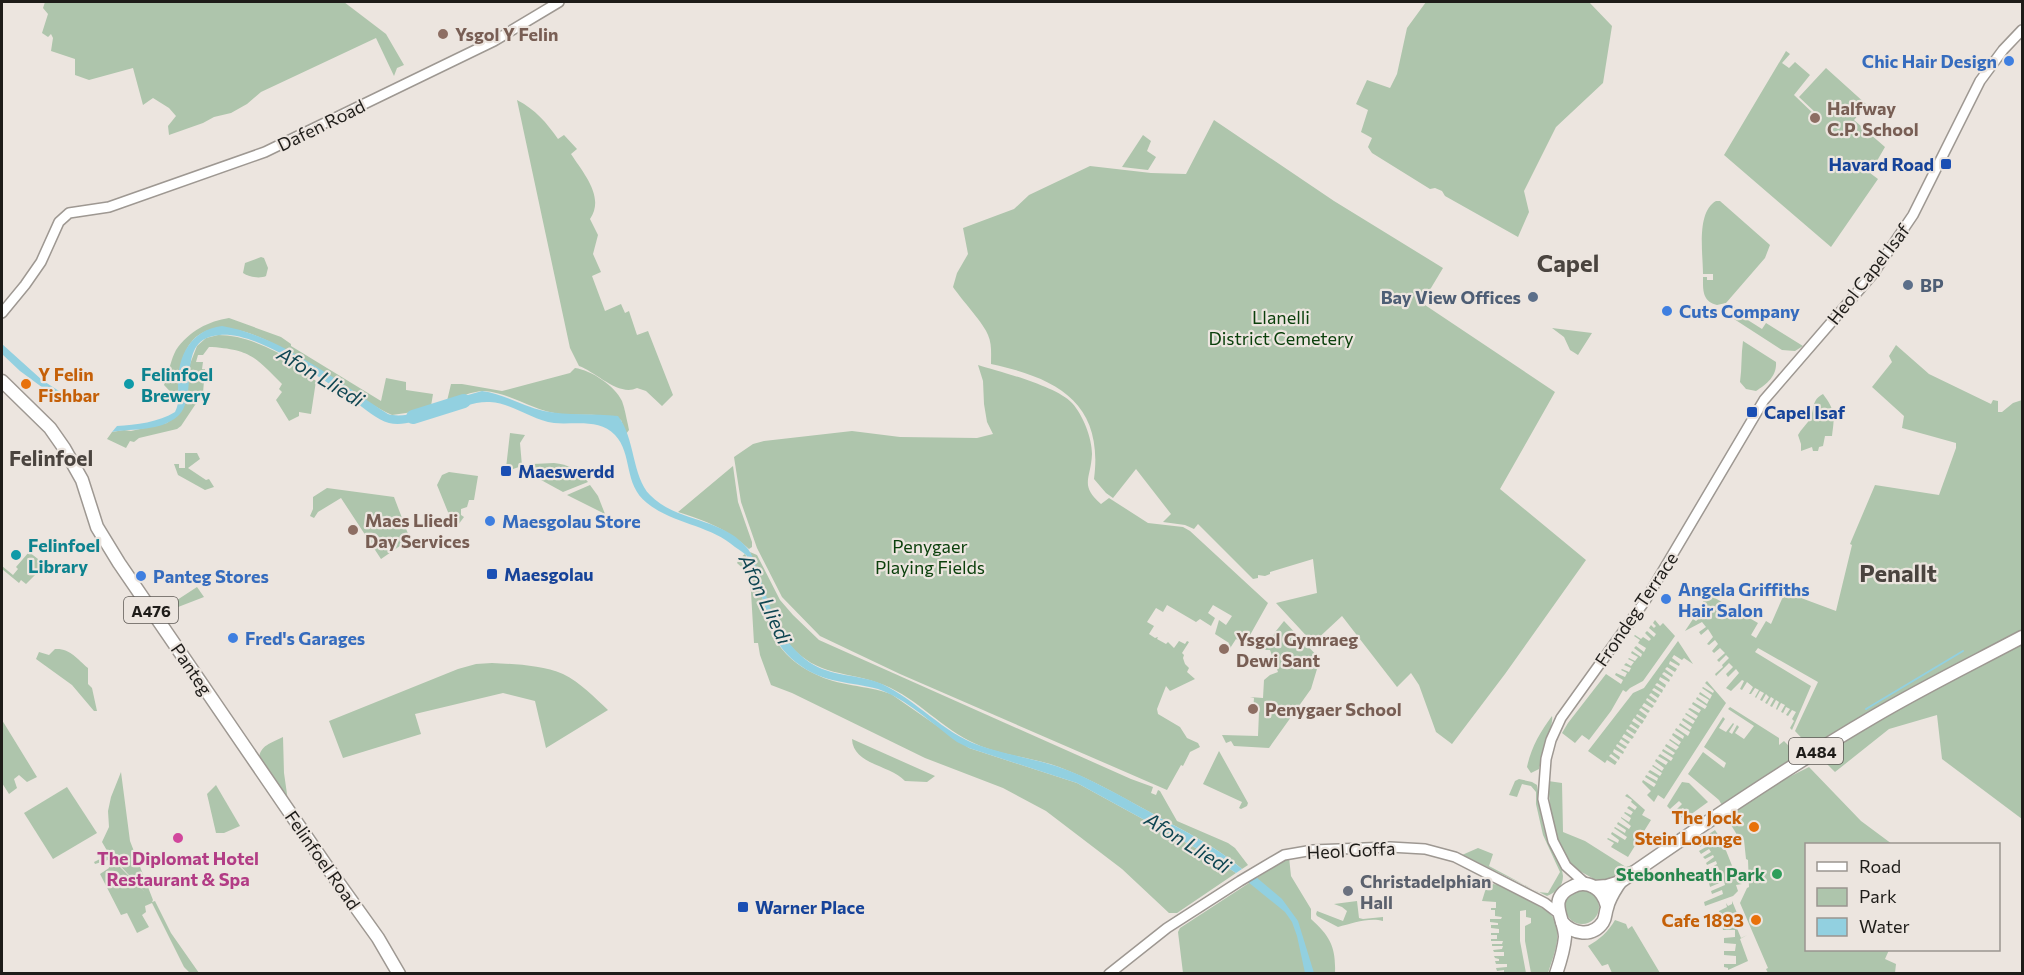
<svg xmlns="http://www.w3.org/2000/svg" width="2024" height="975" font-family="Commissioner,sans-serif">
<rect width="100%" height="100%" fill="#ece5df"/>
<!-- green -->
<g fill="#aec5ac">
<path d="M45,2h299l42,32 18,31 -7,3 -3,8 -18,-38 -115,54 -14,12 -16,9 -17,4 -11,6 -34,12 -1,-9 8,-10 -7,-8 -16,-10 -10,7 -10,-37 -44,12 -14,-5v-16l-24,-8 2,-13 -2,-4 -3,3 -6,-4 6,-19 -5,-6z"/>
<path d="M1426,2h163l23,24 -9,57 -47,44 -32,64 5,21 -11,25 -73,-41 -3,-5 -7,-3 -5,1 -58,-36 -4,-6 4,-9 -11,-6 7,-22 -12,-6 11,-24 23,8 7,-14 10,-46z"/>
<path d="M1786,51l4,3 -8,9 7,5 6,-6 15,13 -16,20 23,22 1,-2 -19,-18 27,-29 41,37 -13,15 31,27 -15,26 8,6 -47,68 -107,-92z"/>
<path d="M517,100c19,10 29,22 41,39l6,-4 13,14 -6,5c13,20 34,43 19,65l8,16 -5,19 8,18 -9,4 13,35 16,-7 4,9 4,-2 8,24 11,-4 25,64 -11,11 -16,-15 -9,-3c-18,9 -41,-16 -58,-22l-9,-18z"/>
<path d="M1214,120l120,81 109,67 -21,35 133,89 -55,97 86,71 -81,114 -53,70 -16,-12 -17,-47 -8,-12 -14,14 -55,-71 -29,27 -37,-40 41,-10 -4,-34 -43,13v2l-5,2 -7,-1v3l-5,1 -55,-55 -4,5 -9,-4 -22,-3 8,-8 -35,-45 -23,29 -7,-5 -12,-14c10,-76 -37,-101 -103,-115 0,-10 1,-20 -3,-29 -3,-10 -27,-36 -35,-48l4,-14 11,-19 -5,-26 51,-19 15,-14 61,-29 61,7 35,1z"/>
<path d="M1143,135l8,6 -4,10 9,6 -8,13 -26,-3z"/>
<path d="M1716,201h4l50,44 -5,13 -39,45 -9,2c-15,-4 -14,-15 -14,-28h4v3h6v-6h-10c0,-20 -7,-62 13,-73z"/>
<path d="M261,257l3,1 4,10 -2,8c-6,3 -18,1 -23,-3l2,-10z"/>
<path d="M1734,307l11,7 -2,3 19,12 4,-6 37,23 -8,5 -13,-1 -48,-31z"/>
<path d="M229,318l52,19 10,7v2l90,55 5,-23 20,4v8l27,4 -2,12 -4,4 -35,5c-44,-18 -156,-121 -199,-75 -14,15 -16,42 -14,61l-15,-16c4,-10 7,-26 12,-35 13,-19 33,-29 53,-32z"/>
<path d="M1552,328l40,5 -14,22 -8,-5 -6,-13z"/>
<path d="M218,335c29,0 56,15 81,29l-2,6 7,2 12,9 -5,33 -12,-2v4l-10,5 -13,-21 6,-8 -3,-3 3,-5c-27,-27 -31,-34 -70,-37h-3l-6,8h-5l-2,7h7l-1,7h3l-2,24 -22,33 -4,3 -38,9 -5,4 -4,-1 -4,7 -19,-9 5,-7 12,-2 7,1 36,-8 19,-22 4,-37 7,-18 9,-8z"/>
<path d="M1743,341l33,21c1,14 -9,22 -20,29l-10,-2 -6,-7c2,-14 1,-27 3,-41z"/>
<path d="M1896,345l33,29 62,30 2,-4 5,1v11h4l11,-9 9,-3v231l-210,118 -17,-18 23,-49 -60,-34 -3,4 56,34 -19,44 -2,-2 4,-7 -2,-2 4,-7 -4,-2 -4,6 -2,-1 4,-6 -4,-2 -3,6 -2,-1 4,-7 -4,-2 -4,7 -1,-1 3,-7 -3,-2 -4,7 -2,-1 4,-7 -3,-2 -4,7 -2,-1 4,-6 -3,-3 -4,7 -2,-1 4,-7 -4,-2 -4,7 -1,-1 4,-7 -4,-2 -4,6h-2l4,-7 -6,-5 -5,8 -2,-1 4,-8 -2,-1 -11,11 -5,-3 13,-15 -3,-4 -8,8 -2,-3 7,-7 -4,-4 -13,13 -1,-2 8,-7 -1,-2 7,-7 -3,-3 -7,7 -2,-2 8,-7 -5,-5 -6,5 -2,-2 6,-7 -3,-4 -6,5 -2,-1 6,-7 -5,-8 -7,6 -2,-3 7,-5 -4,-5 -17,9 8,-12 3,2 6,-5 -6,-3 12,-19 50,29 -7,12 5,3 10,-17 5,3 14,-32 51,19 16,-66 -2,-1 25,-59 64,10 17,-47v-5l-54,-15 2,-12 -32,-29 20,-25 -3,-6z"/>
<path d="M978,365c23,7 78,21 94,38 11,12 20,35 20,51 -1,25 -13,31 9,50l8,-6 39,25 35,4 7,4 78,72 -23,41 -9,-5 -9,14 -3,-2 5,-8 -14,-9 4,-14 7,5 6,-9 -19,-11 -5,8 7,5 -4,8 -11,-7 -4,3 -29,-17 -4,7 -7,-4 -9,14 7,4 -5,8 6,4 3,-1 -1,2 9,5 2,-2 6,6 5,-7 6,3 2,-3 2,1 -7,11 2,2 -1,3 2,6 4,4 -2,4 8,7 -25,12 -4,-5 -9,23 1,5 22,13 7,11 11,5 2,4 -10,5 -7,14 -2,-1 -14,25 -267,-116 -80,-38 -38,-39 -25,-49 -16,-46 -7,-45 19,-13 11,-3 88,-10 48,6 77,1 16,-4 -6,-12 -3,-18 -1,-23z"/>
<path d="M575,368c16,2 40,18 47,33 3,8 4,16 6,24l1,5 -3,4 -5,-14c-19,-8 -40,-4 -61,-6 -27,-3 -49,-21 -76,-23 -12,0 -26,7 -37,10l4,-17h11l40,7 68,-18z"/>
<path d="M1823,394c12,16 12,22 9,42h-7l-2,10 -4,1 -1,4h-5l-1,-4 -11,4v-7l-3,-9c3,-6 9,-11 12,-16 5,-10 1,-19 13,-25z"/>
<path d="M510,433l15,2 -5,8 2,23 -9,3 -7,-1z"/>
<path d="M185,453h12l3,6 -12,9 18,12 3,-1 5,8 -9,3 -27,-15 -4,-11h5v4h6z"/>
<path d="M554,463c14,1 25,8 34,19l-25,10 -42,-23 12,-5z"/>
<path d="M733,466l5,36 14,40v5l-3,2c-23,-21 -41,-27 -71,-37z"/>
<path d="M449,472l29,4 -4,24h-5l-2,7 -6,2v6l3,2 -6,8 -6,-3 -15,-37 5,-10z"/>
<path d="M590,485l8,11 7,18 -38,-19z"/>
<path d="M327,488l67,9 16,42 -29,20 -40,-61 -23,14 -4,6 -4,-2 3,-7v-12z"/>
<path d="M29,552l9,7v13l-12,12 -5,-4 -2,3 -17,-14v-3l11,9 5,-6 -2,-2z"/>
<path d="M750,552l7,3 23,45 13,15 26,25 312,139 22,8 -2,6 5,2 2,-5 2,1 17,30 51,22 7,5 13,17 -6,4c-25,-22 -56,-37 -85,-53 -32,-17 -63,-36 -98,-49 -27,-10 -57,-11 -83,-23 -34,-15 -58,-45 -92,-59 -37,-15 -66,-7 -95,-41 -19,-22 -29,-64 -39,-92z"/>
<path d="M745,554c10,18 16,37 21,57 3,9 3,18 8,26 8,16 25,30 41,37 23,12 51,11 76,20l78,54 108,35 128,70 31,20 -59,40h-8l-47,-44 -76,-58 -43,-23 -78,-30 -133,-65 -21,-8 -11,-30 -2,-12h-4l-3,-51 -3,-19 -11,-10 3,-5z"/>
<path d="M197,587l7,10 -44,17 -3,-5 15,-10 2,3z"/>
<path d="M1655,620l5,6 3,-3 12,13 -32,45 -13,7 -4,4 -3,-2 -12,21 -22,29 -7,-5 -7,8 -13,-10 6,-10 38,-49 15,10 2,-4 -8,-5 1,-2 9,4 2,-4 -6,-3 1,-1 7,3 2,-4 -7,-3 2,-2 5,3 3,-4 -6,-3 1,-1 6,3 3,-4 -7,-4 1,-2 9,6 1,-3 -8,-6 2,-2 8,6 2,-4 -8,-5 2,-3 -6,-4 1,-1 6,4 2,-2 6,4 2,-2 -6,-6 2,-2 7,6 2,-3 -7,-6 2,-3 3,3 2,-2 -3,-3z"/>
<path d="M1284,621l36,38 -9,30 -42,59 -35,-2 -3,-5 -5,2 -4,-8 36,1 1,-24 -6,-1 1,-13 -4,-1 13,1 1,-18 6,-5 8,-3 -8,-22h-5l11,-19z"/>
<path d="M1678,641l15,23 -9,-6 -2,2 -8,-5 -2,3 8,6 -1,2 -9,-5 -1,3 8,5 -2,3 -8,-5 -2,2 8,6 -1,2 -8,-5 -2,2 8,6 -1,2 -9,-5 -1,3 7,5 -1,3 -8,-5 -2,2 8,5 -1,3 -8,-5 -2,2 8,5 -2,3 -7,-5 -2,2 8,6 -2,2 -8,-5 -1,2 8,6 -2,2 -8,-5 -2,3 8,5 -2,2 -7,-5 -2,2 8,6 -2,3 -8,-5 -1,2 8,5 -2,3 -8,-6 -2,3 8,5 -2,3 -7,-5 -2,2 8,5 -2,3 -8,-5 -1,2 8,6 -2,2 -8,-5 -2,3 8,5 -2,2 -7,-5 -2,3 8,5 -2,2 -8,-5 -1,2 8,6 -1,2 -9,-5 -1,3 7,5 -1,3 -8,-6 -2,2 8,6 -2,3 -8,-5 -2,3 -17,-12 45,-58 11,-5z"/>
<path d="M2022,644v175l-80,-60 -5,-44 -48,14 -54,43 -17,-17 57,-33z"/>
<path d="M55,649c15,-1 22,10 33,19v16l4,4 5,23h-3l-22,-26 -36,-26 3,-7 10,3z"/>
<path d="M492,663c23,1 50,2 71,11 18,9 31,23 45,36l-62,38 -11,-47 -32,-8 -88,21 6,20 -78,24 -14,-37 129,-52 18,-5z"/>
<path d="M1707,681l19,22 -62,96 -6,-4 -4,7 -7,-7 4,-4 -9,-9 1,-2 11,7 2,-3 -11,-7 1,-2 11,6 1,-3 -10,-6 2,-2 10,6 2,-3 -10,-7 1,-1 9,6 2,-3 -9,-7 1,-2 10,6 2,-3 -10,-6 2,-2 11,7 2,-3 -11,-7 1,-2 10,6 2,-2 -10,-7 1,-2 10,6 3,-3 -10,-7 1,-1 9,6 2,-3 -9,-7 1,-2 10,6 1,-3 -9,-6 1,-2 12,8 2,-4 -11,-7 1,-2 10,7 2,-3 -10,-7 1,-2 10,6 2,-3 -10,-7 1,-1 10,6 2,-3 -10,-7 2,-1 9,5 2,-3 -9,-6 1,-2 12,7 2,-3 -11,-7 1,-2 10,7 2,-4 -10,-6 1,-2 10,7 2,-4 -10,-7 1,-1 10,6 1,-2 -9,-8z"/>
<path d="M1730,707l49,31v7l5,-4 15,15 -47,29 -29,22 -4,-7 -31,-26 15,-22 21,16 2,-5 -22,-16 19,-30 2,2 -6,9 7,4 7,-9 1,1 -5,8 3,2 5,-9 2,2 -4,6 9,6 10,-13 -26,-17z"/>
<path d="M1552,716c2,7 -10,42 -13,53l-8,4 -4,-6c4,-19 13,-35 25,-51z"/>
<path d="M2,720l35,57 -10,5 -8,-7 -5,4 3,9 -8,6 -7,-11z"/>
<path d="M283,737l1,36 4,28 -29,-41c0,-15 13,-17 24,-23z"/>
<path d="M852,739l83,37 -8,6 -22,-1c-14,-16 -52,-16 -53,-42z"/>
<path d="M1219,751l29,52 -1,3 -6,3 -2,-1 3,-6 -39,-18z"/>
<path d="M1809,767l52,54 31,23h-86v106h83l-4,9 11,5 -1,9h-127l-2,-4 2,-1 -28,-65 7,-15 2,-1 -1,-27 -2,-1 -2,-19 -5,-2 -13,-21 49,-33z"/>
<path d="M121,772l9,69 23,59 -1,2 3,-1 16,32 28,40h-9l-6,-6 -32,-64 -7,3 1,6 -4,3 7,12 -12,6 -10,-20 -6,2 -21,-41 9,-6 -1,-8 -13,4 -1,-2 14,-7 37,37 -36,-38 -7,-12 7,-15 -1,-16 3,-14z"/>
<path d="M1519,779l13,3 5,3c3,19 4,38 11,56 5,12 14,22 15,35 0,11 -7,16 -16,20l-85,-41 16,-7 15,6 -4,12 49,26 10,1 12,-21 -17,-37 -7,-31v-12l-5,-6 -9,-2 -5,13 -8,-2 6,-14z"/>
<path d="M1548,781l14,2 1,49 22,9 41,26 6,-2 -12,12 -16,4 -10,-2 -25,-14 -10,-19 -8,-26z"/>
<path d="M1682,782l7,1 19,19 -18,13 -3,-2 -9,7 -1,-2 8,-8 -2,-2 -9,6 -1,-1 9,-9 -3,-3 -9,8 -3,-3z"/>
<path d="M216,785l24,41 -16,7h-8l-9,-39z"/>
<path d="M67,787l30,46 -44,26 -29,-46z"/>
<path d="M1627,794l18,16 -3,5 9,5 -23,37 -17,-10 3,-4 -7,-4 1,-1 10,5 1,-3 -8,-6 1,-2 13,8 2,-3 -13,-9 1,-1 10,6 1,-3 -9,-6 1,-2 11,7 2,-3 -10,-8v-1l8,5 2,-4 -7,-5 1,-1 6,3 2,-3 -6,-4 2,-2 6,4 2,-3 -6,-5 1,-2 -7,-4z"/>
<path d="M1715,830l7,11 2,-1 4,6 -3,2 14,35 3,1 -6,1 2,6 -5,5 -28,10 -1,-4 19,-8 -1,-4 -10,4 -1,-3 14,-6 -1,-4 -14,6 -1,-4 14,-7 -1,-4 -14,7 -1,-3 12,-6 -1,-3 -8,4 -1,-2 8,-5 -1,-3 -9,4 -1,-2 8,-6 -1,-2 -8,4 -2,-2 8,-5 -2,-3 -8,5 -2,-3 7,-4 -2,-3 -4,3 -3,-5z"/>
<path d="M1289,857l2,19 20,33v10c19,17 25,28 24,54h-152l-5,-41 2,-4z"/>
<path d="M1493,884c13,1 24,9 34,15 8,5 17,9 24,16 14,15 2,42 -3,58h-17l-6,-32v-15l6,-3v-5l-5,-1v-7l-6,1v30l6,32h-28h6v-3l-7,1 -1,-3 11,-1v-3h-11l-1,-3h4v-2l-4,-1 -1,-2h10v-4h-10l-1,-2 9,-1 1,-3h-11v-2h10l1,-3h-12v-2h6v-4h-6v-2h8v-4l-8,-1v-3h7v-2l-8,-1v-3h11l1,-2 -7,-1v-6h-4v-2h5v-6l-14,-1 4,-13z"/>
<circle cx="1582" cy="907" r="17"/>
<path d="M1357,901l2,17 4,1 20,-2v4c-13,-4 -31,2 -45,6l-21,-11 -1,-2 1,-3 26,10 4,-10 -5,-4 -8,-3z"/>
<path d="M1732,901l5,12 -3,1 3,10h5l-6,2 5,12 6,-3 -7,4 8,22 -20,9v-2l-4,-1v-3h12v-8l-12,-1v-4h11l1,-7 -12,-1v-5l11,-1v-7h-12l-1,-6 11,-2 -2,-7 -10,2 -2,-6 8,-4 -1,-4 2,3 4,-2z"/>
<path d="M1615,920l11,4 2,5 4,-3 28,47h-48l-4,-9 -6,2 -14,-20c11,-6 21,-15 27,-26z"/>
</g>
<!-- water -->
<g fill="#92d0e0">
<path d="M222,326c59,10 116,56 166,88 12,4 34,-1 43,-8l-2,11c-12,4 -27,9 -40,6 -12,-3 -25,-15 -35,-22 -33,-22 -93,-69 -134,-66 -47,3 -19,60 -42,81 -18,16 -45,12 -66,16l5,-6c19,-1 42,-4 58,-14 5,-10 3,-17 3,-28 0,-29 13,-54 44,-58z"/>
<path d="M2,344l40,36 17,11 -5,5 -34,-25 -18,-17z"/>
<path d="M482,391c22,3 40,15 62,20 24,5 49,2 74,5 17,21 14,61 32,79 27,28 73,22 98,54 6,8 9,20 12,29 11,32 20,64 49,84 21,15 50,12 73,22 34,16 62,49 96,61 25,9 53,13 78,21 33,11 64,30 94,46 31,18 65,33 92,57l-6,4 -31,-20 -128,-70 -108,-35 -12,-6c-23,-17 -52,-44 -79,-53 -26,-7 -54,-6 -77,-23 -34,-24 -32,-50 -44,-86 -3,-8 -6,-18 -11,-25 -3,-3 -7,-5 -11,-8 -25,-22 -62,-23 -88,-44 -24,-19 -14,-49 -32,-68 -16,-17 -41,-10 -61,-12 -22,-3 -42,-20 -64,-21 -15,-1 -30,6 -44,10l1,-11z"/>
<path d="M1256,877l26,22 16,22 16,52h-9l-8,-37 -5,-14 -7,-10 -37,-30z"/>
</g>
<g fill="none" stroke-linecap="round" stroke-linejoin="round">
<!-- stream -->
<path stroke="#92d0e0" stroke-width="2" d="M1866,709l97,-58"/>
<!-- river -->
<path stroke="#92d0e0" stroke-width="14" d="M413,417l51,-16"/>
<defs>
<g id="minor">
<path d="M2,313l23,-28 16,-23 18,-40 10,-9 40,-6 156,-55 229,-111 65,-39"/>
<path d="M1586,884l-20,-18 -13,-25 -10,-42 3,-40 5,-19 10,-22 84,-117 119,-201 109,-126 40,-59 67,-134 23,-31 19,-20"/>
<path d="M1109,974l58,-46 73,-47 44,-26 29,-5 77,-3 35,2 30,8 90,46 13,10"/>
</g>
<g id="major">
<path d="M2,381l48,47 14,20 18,32 15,47 22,36 206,301 53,74 21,36"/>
<path d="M1594,887l13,-1 13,-4c83,-58 166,-114 253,-165 49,-29 100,-54 149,-80"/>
<path d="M1562,922c11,12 30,16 41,0 3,-5 2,-9 4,-14 2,-10 8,-18 13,-26"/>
<path d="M1556,974c4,-12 8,-25 9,-37 0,-18 -19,-38 7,-50 7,-4 15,-4 22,0 8,5 11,11 13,19"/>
</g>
</defs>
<!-- minor casing -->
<use href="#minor" stroke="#9e9892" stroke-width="12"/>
<!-- major casing -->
<use href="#major" stroke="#9e9892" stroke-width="15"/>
<!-- minor -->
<use href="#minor" stroke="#fff" stroke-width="9"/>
<!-- major -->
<use href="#major" stroke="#fff" stroke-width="12"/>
</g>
<!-- markers -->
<g fill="#8d6e63" stroke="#ece5df" stroke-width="2">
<circle cx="443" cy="34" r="6"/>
<circle cx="1815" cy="118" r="6"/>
<circle cx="353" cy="530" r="6"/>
<circle cx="1224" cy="649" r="6"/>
<circle cx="1253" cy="709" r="6"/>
</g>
<g fill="#3f7fe0" stroke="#ece5df" stroke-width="2">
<circle cx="2009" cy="61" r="6"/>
<circle cx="1667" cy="311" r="6"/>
<circle cx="490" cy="521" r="6"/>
<circle cx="141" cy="576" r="6"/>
<circle cx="1666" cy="599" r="6"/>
<circle cx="233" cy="638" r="6"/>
</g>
<g fill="#1a4fb4" stroke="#ece5df" stroke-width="2">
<rect x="1940" y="158" width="12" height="12" rx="3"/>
<rect x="1746" y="406" width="12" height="12" rx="3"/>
<rect x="500" y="465" width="12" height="12" rx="3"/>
<rect x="486" y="568" width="12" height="12" rx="3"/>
<rect x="737" y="901" width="12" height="12" rx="3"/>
</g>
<g fill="#5c6f8a" stroke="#ece5df" stroke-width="2">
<circle cx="1908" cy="285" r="6"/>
<circle cx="1533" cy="297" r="6"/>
</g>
<g fill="#e8710a" stroke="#ece5df" stroke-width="2">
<circle cx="26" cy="384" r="6"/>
<circle cx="1754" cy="827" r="6"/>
<circle cx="1756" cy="920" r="6"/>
</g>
<g fill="#0f9aa8" stroke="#ece5df" stroke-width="2">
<circle cx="129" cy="384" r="6"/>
<circle cx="16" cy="555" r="6"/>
</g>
<circle fill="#d1479c" stroke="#ece5df" stroke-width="2" cx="178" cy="838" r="6"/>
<circle fill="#2e9e5b" stroke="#ece5df" stroke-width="2" cx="1777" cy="874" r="6"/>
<circle fill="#6b7280" stroke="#ece5df" stroke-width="2" cx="1348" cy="891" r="6"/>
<g text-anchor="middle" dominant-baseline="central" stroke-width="4.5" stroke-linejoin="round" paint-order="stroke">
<!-- shield labels -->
<g fill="#ece5df" stroke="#5c5854" stroke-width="1.5">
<rect x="124" y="597" width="54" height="26" rx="4.5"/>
<rect x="1789" y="738" width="54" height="26" rx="4.5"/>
</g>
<g font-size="16" font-weight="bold" fill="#1e1c19">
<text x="151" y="610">A476</text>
<text x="1816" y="751">A484</text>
</g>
<!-- education labels -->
<g font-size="18" font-weight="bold" fill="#785e54" stroke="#ece5df" text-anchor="start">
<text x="455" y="34">Ysgol Y Felin</text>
<text x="1827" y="108">Halfway<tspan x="1827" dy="21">C.P. School</tspan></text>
<text x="365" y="520">Maes Lliedi<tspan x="365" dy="21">Day Services</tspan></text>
<text x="1236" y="639">Ysgol Gymraeg<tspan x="1236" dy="21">Dewi Sant</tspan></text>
<text x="1265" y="709">Penygaer School</text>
</g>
<!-- shop labels -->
<g font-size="18" font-weight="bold" fill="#366cbe" stroke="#ece5df" text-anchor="start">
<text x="1997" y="61" text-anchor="end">Chic Hair Design</text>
<text x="1679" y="311">Cuts Company</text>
<text x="502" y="521">Maesgolau Store</text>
<text x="153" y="576">Panteg Stores</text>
<text x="1678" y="589">Angela Griffiths<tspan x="1678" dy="21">Hair Salon</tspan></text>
<text x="245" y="638">Fred's Garages</text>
</g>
<!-- street labels -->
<g font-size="18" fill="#1e1c19" stroke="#ece5df">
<text transform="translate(321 125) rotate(-26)">Dafen Road</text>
<text transform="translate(1868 274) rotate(-52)">Heol Capel Isaf</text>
<text transform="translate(1636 609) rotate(-56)">Frondeg Terrace</text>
<text transform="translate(192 669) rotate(56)">Panteg</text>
<text transform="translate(1351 850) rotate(-3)">Heol Goffa</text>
<text transform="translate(323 860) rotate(55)">Felinfoel Road</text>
</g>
<!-- transit labels -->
<g font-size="18" font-weight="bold" fill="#164399" stroke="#ece5df" text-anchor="start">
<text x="1934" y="164" text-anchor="end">Havard Road</text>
<text x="1764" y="412">Capel Isaf</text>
<text x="518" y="471">Maeswerdd</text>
<text x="504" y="574">Maesgolau</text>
<text x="755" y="907">Warner Place</text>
</g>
<!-- service labels -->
<g font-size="18" font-weight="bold" fill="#4e5e75" stroke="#ece5df" text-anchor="start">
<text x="1920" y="285">BP</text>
<text x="1521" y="297" text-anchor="end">Bay View Offices</text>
</g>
<!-- park labels -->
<g font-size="18" fill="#0b400c" stroke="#ece5df">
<text x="1281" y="317">Llanelli<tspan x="1281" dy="21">District Cemetery</tspan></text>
<text x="930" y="546">Penygaer<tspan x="930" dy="21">Playing Fields</tspan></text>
</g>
<!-- food labels -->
<g font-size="18" font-weight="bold" fill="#c56008" stroke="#ece5df" text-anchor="end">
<text x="38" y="374" text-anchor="start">Y Felin<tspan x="38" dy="21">Fishbar</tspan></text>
<text x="1742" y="817">The Jock<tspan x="1742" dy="21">Stein Lounge</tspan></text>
<text x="1744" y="920">Cafe 1893</text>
</g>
<!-- culture labels -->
<g font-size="18" font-weight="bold" fill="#0d838f" stroke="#ece5df" text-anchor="start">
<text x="141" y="374">Felinfoel<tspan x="141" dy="21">Brewery</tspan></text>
<text x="28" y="545">Felinfoel<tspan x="28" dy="21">Library</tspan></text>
</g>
<!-- hotel labels -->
<g font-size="18" font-weight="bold" fill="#b23c85" stroke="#ece5df">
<text x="178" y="858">The Diplomat Hotel<tspan x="178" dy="21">Restaurant &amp; Spa</tspan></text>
</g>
<!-- leisure labels -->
<g font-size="18" font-weight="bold" fill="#27864d" stroke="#ece5df" text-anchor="end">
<text x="1765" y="874">Stebonheath Park</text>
</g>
<!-- worship labels -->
<g font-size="18" font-weight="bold" fill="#5b616d" stroke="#ece5df" text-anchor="start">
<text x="1360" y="881">Christadelphian<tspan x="1360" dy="21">Hall</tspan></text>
</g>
<!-- water labels -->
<g font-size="20" font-style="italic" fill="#0f4652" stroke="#ece5df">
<text transform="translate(321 376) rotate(31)">Afon Lliedi</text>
<text transform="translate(766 599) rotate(65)">Afon Lliedi</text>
<text transform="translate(1188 842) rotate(32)">Afon Lliedi</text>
</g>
<!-- quarter labels -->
<g font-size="21" font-weight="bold" fill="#4a443f" stroke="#ece5df">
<text x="51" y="457">Felinfoel</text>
</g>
<!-- district labels -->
<g font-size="24" font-weight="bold" fill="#4a443f" stroke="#ece5df">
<text x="1568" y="262">Capel</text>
<text x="1898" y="572">Penallt</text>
</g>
</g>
<!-- border -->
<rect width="2024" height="975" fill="none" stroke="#1e1c19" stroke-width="6"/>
<!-- legend -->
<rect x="1805" y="843" width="195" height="108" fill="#ece5df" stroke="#9a9590" stroke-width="1.5"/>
<rect x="1817" y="862" width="30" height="9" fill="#ffffff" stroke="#9a9590" stroke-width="1.5"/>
<text x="1859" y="873" font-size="18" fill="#1e1c19">Road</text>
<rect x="1817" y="888" width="30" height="18" fill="#aec5ac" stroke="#9a9590" stroke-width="1.5"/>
<text x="1859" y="903" font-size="18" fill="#1e1c19">Park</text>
<rect x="1817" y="918" width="30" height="18" fill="#92d0e0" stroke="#9a9590" stroke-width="1.5"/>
<text x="1859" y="933" font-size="18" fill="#1e1c19">Water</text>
</svg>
